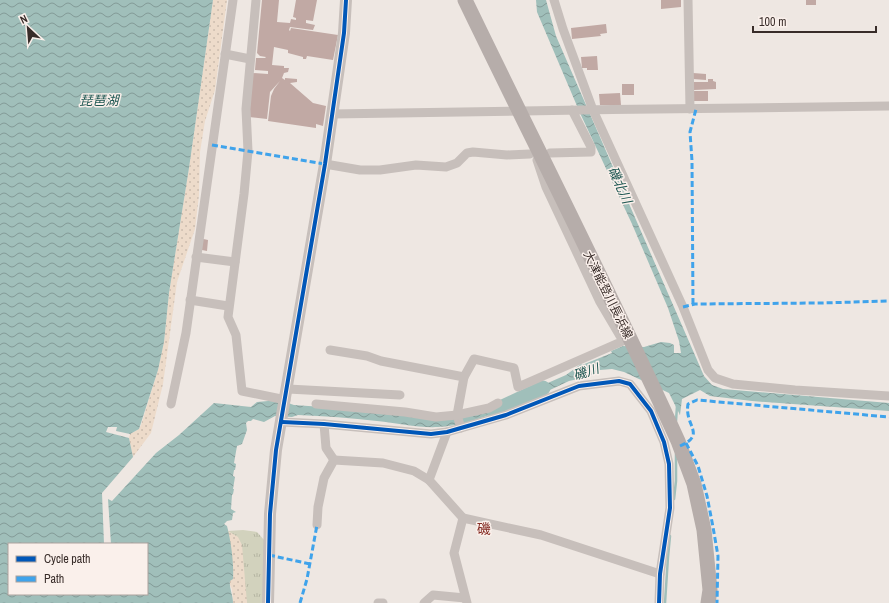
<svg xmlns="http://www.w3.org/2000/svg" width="889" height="603" font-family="'Archivo Narrow','Noto Sans JP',sans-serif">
<defs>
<pattern id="grass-tufts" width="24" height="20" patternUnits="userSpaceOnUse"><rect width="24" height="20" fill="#d2d2bd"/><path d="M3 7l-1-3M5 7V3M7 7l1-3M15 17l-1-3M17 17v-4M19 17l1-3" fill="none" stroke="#b5b4a2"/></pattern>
<pattern id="sand-dots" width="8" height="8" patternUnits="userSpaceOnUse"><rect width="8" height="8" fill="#eddbca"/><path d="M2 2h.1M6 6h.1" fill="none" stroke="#ccbcae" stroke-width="1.8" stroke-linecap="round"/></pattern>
<pattern id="water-waves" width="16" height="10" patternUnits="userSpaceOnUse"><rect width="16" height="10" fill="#a0bfba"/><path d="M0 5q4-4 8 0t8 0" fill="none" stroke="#839b97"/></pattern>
</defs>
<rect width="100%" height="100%" fill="#eee7e2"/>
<!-- grass -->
<path fill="url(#grass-tufts)" d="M243,530l14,2 8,9 -1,62h-17l-19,-72z"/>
<!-- sand -->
<g fill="url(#sand-dots)">
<path d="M213,0h14l-12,90 -10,31 -5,31 -1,43 -4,34 -18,53 -14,102 -12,49 -18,24 -4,-19 1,-4 9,-5 2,-4 17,-55 6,-28 5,-49 20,-125z"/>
<path d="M228,531l10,6 4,8 5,58h-14l-1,-14 -2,-4v-35z"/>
</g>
<!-- water -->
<g fill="url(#water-waves)">
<path d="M0,0h213l-24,168 -20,125 -5,49 -6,28 -19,59 -9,5 -14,-3 1,-4h-9l-2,5 23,6 4,19 -31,36 2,51h-95v50h138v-50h-36l-3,-45 4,2 44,-48 23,-18 35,-32 37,4 6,-5 22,-2 15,5 43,3 96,11 60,-12 19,-8 2,6c-23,10 -50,21 -76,22 -20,1 -41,-4 -61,-6 -26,-3 -52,-5 -79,-6l-6,2 -17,-1 -11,6 -11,-3 -2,2h-3l-2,2 1,7 -5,14 -5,2 -3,17 2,1 -1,6h-1l-1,6 2,1 -2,12h1l-1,5 -1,1 -1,14 5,3 -3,1 -1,7 -5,1 -3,3 3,2c4,15 7,37 6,53l-3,2c-1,7 3,14 3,22h-233z"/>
<path d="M536,0h10l10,36 148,340 8,9 11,4 166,14v8l-137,-10 -42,-5 -10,-6 -18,9 -2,16 -11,-22 -45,-21 -12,-3 -12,1 -13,7 -18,4 -34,16 -1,-2 -7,3 -2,-5 41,-18 15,-11 1,1 30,-12 -1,-2 12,-5 21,1 17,-5 9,1 4,2v8h7l-2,-12 -11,-33 -36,-84 -52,-111 -43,-101z"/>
</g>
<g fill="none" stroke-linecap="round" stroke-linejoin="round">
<!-- stream -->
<g stroke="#a0bfba" stroke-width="2.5">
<path d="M676,421l1,-15"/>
<path d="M674,499l2,-18v-27"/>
<path d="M665,603l3,-46 2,-21"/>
</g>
<!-- river -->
<path stroke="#a0bfba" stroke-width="15" d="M494,411l49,-23"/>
</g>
<!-- building -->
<g fill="#c1a9a4">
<path d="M262,0h17l-2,22 13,1 1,-4 5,1v-2l-3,-1 3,-17h21l-4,21 -7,-1v3l9,2 -2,5 -23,-3 -1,3 1,1 1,-3 47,7 -5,25 -26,-4 -1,3h-3v-2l-15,-4v-3l-14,-3 -2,18 12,1v2h5l-1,4 -4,1 -2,5 3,2v-2l12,1v3l-7,1 23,20 13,3 -3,20 -7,-2v4l-48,-7 3,-25 3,-7 6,-8 -10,11 -3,27 -18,-2 4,-44 15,1v-3l-13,-1 1,-12h9l1,-1 -6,-1 -3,-3z"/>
<path d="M661,0h20v7l-20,2z"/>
<rect x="806" y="0" width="10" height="5"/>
<path d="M606,24l1,9 -7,1 1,2 -29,3 -1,-11z"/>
<path d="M597,56l1,14h-11v-2h-5l-1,-11z"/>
<path d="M693,73l13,1v6l-13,-1z"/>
<path d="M708,79h5v2l3,1v7l-22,1 -1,-8h15z"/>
<rect x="622" y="84" width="12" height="11"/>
<rect x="693" y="91" width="15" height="10"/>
<path d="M620,93l1,12h-21l-1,-11z"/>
<path d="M199,238l9,2 -1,11 -10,-2z"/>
</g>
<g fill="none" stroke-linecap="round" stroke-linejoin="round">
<!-- minor -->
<g stroke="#c7bfbb" stroke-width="9">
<path d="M256,0l-10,109 2,42 -4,43 -16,123 8,18 6,56 44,9"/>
<path d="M554,0l9,29 30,81 90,197 25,63 7,8 18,6 62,6 94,6"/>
<path d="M688,0l2,109"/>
<path d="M225,54l25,5"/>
<path d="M332,114c186,-4 371,-5 557,-8"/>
<path d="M550,153l41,-1v-5l-19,-37"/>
<path d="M325,164l35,6h20l36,-5 30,2 11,-4 10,-10 6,-1 34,3 23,-1"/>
<path d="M196,257l39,5"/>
<path d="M190,300l38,6"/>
<path d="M330,350l37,6 14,5 83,16 -7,38 4,13"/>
<path d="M464,377l10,-18 40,9 4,19 105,-46 -23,-39 -54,-115 -9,-27"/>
<path d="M288,389l112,6"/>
<path d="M171,404l15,-71 47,-333"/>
<path d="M316,404l89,8 31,5 21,-2 32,-7 9,-5"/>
<path d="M282,422l42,2 107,10 16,-2 59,-17 73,-29 40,-5 11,3 21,27 13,31 5,22 1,44 -10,66 -1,29"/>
<path d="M324,424l2,24 8,12"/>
<path d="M447,432l-18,48 34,38"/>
<path d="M317,525l1,-18 6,-29 10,-18 49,3 31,8 15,9"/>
<path d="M378,603h5"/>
<path d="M424,603l9,-8 32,3"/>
<path d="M467,603l-13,-50 9,-35 78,17 119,39"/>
</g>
<!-- tertiary -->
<path stroke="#c7bfbb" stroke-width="12" d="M268,603l2,-89 6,-64 49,-286 19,-131 2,-33"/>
<!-- primary -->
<path stroke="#b6adaa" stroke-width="15" d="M465,0c71,147 145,292 213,441l16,43 10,46 6,60 -2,13"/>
<!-- quiet -->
<g stroke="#3fa3eb" stroke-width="3" stroke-dasharray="6 3" stroke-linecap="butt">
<path d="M212,145l113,19"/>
<path d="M693,304l-1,-143 -2,-29 6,-23"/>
<path d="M683,307l12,-3 126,-1 68,-2"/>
<path d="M686,443l12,23 9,30 6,31 5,29 -1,47"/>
<path d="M680,446c27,-12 4,-20 8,-42l9,-4 192,17"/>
<path d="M269,555l41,9"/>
<path d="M300,603l7,-24 10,-54"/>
</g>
<defs>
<g id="cycleway">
<path d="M282,422l42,2 107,10 16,-2 59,-17 73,-29 40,-5 11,3 21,27 13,31 5,22 1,44 -10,66 -1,29"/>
<path d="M268,603l2,-89 6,-64 49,-286 19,-131 2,-33"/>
</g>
</defs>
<!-- cycleway casing -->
<use href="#cycleway" stroke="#faf0eb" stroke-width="6"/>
<!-- cycleway -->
<use href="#cycleway" stroke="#0057b8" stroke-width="4"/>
</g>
<g text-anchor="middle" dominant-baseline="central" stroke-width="3" stroke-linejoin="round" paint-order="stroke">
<!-- street labels -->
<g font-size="12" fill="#382c29" stroke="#faf0eb">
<text transform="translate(608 295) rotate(64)">大津能登川長浜線</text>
</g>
<!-- water labels -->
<g font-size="13" font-style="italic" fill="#205853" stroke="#faf0eb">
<text x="99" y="100">琵琶湖</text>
<text transform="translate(620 185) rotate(66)">磯北川</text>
<text transform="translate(586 372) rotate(-18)">磯川</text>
</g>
<!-- quarter labels -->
<g font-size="14" fill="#852c24" stroke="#faf0eb">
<text x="484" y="529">磯</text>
</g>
</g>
<!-- legend -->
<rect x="8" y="543" width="140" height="52" fill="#faf0eb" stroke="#aca29d"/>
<rect x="16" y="556" width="20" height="6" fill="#0057b8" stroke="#aca29d"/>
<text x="44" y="563" font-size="12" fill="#382c29">Cycle path</text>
<rect x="16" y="576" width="20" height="6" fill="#3fa3eb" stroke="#aca29d"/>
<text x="44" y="583" font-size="12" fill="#382c29">Path</text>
<!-- north arrow -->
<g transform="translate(28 28) rotate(334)" stroke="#faf0eb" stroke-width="3" paint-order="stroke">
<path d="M0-3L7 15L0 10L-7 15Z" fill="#382c29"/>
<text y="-6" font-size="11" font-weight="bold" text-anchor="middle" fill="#382c29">N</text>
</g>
<!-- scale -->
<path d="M753 26v6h123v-6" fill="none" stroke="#382c29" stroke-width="2"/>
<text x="759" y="26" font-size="12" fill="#382c29" stroke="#faf0eb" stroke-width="3" paint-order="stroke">100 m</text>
</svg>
